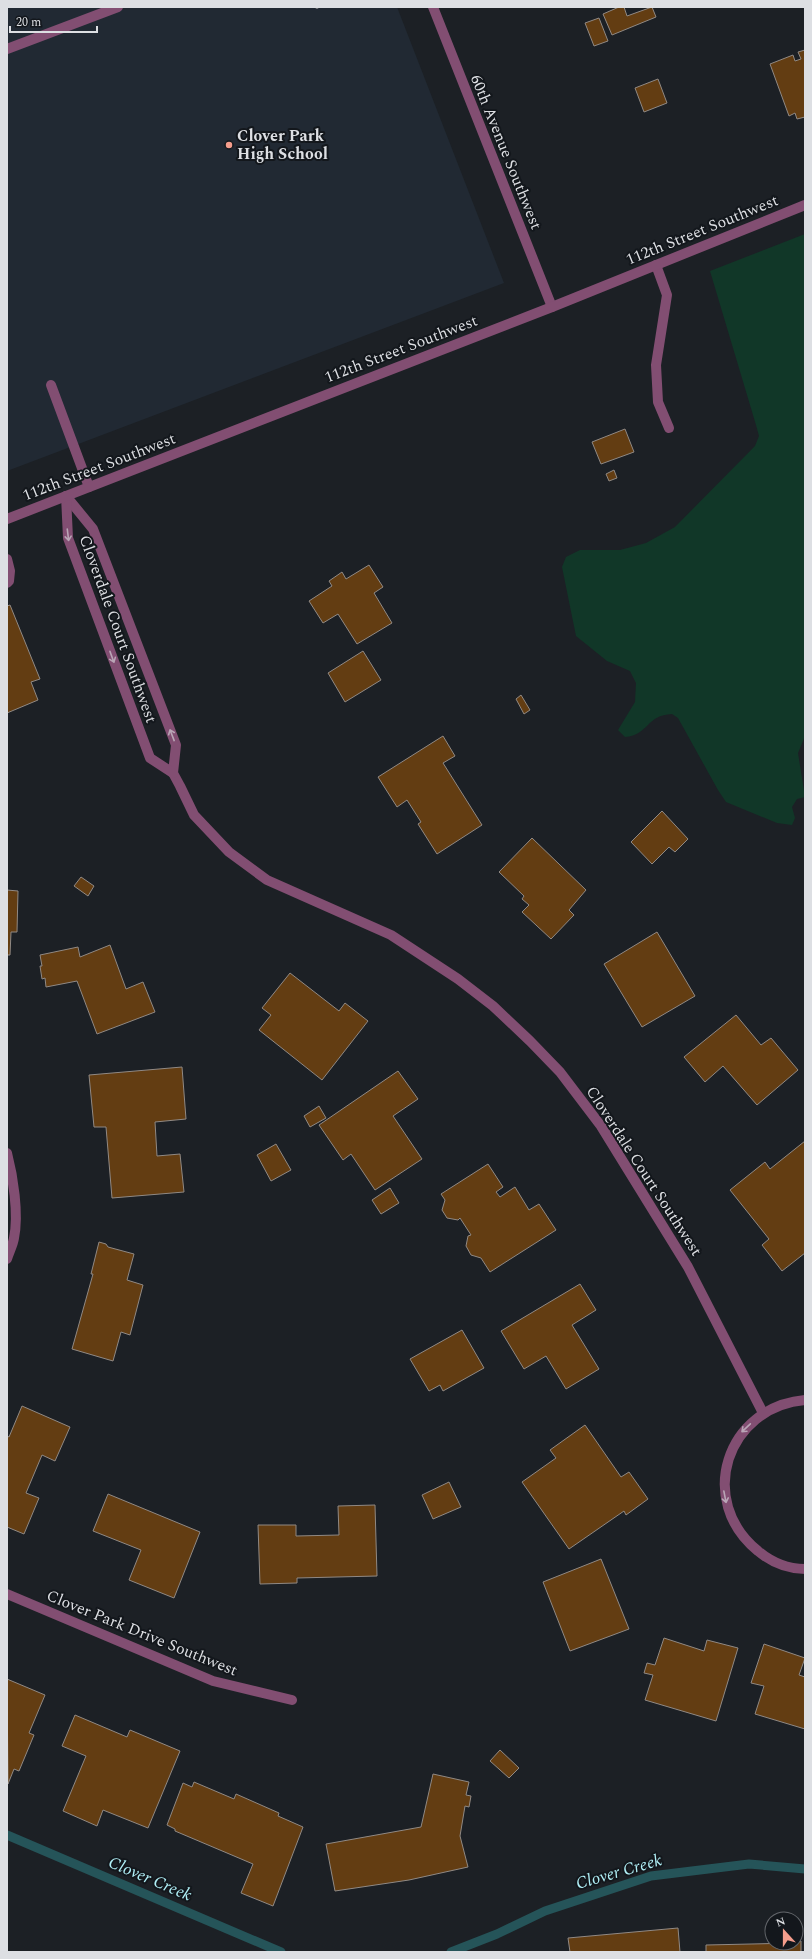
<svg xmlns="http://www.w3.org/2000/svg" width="812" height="1959" font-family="Spectral,serif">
<rect width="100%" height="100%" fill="#1c2025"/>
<!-- built -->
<path fill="#212933" d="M7,7h390l107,276 -497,188z"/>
<!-- green -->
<path fill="#113728" d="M805,234v502l-7,17 7,44 -8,2 -5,8 3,11 -3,7 -15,-2 -51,-21 -8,-12 -40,-72 -6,-4c-26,1 -23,21 -47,23l-7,-7 17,-28 1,-19 -6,-12 -23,-10 -31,-25 -14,-69 4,-10 14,-7h40l26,-7 29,-16 80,-81 4,-10 -3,-11 -46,-154z"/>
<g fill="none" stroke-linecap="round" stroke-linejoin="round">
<!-- stream -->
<g stroke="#255459" stroke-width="9">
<path d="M7,1835l274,117"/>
<path d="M451,1952l46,-18 48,-23 106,-35 98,-12 56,5"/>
</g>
</g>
<!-- building -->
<g fill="#633d12" stroke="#908984">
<path d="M619,7h5l3,9 25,-9 4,10 -44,18 -9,-21z"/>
<path d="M599,18l9,23 -14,5 -9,-23z"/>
<path d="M805,50v67l-8,2 -2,-6 -6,3 -19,-52 23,-9 2,6 6,-2 -3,-7z"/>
<path d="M658,79l9,24 -23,9 -9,-24z"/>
<path d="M625,429l9,23 -33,12 -9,-22z"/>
<path d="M614,470l3,8 -8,3 -3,-7z"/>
<path d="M369,565l14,22 -9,6 18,30 -35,21 -19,-30 -15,9 -14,-22 23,-15 -3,-5 13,-9 4,7z"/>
<path d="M10,605l30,74 -9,3 7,18 -31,13v-107z"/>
<path d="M363,651l18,29 -36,22 -17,-29z"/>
<path d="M521,695l9,15 -6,4 -8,-15z"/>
<path d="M443,736l12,20 -12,7 39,62 -45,29 -19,-30 3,-2 -14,-22 -10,7 -19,-30z"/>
<path d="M662,811l26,28 -13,13 -6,-5 -17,17 -21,-22z"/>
<path d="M532,838l54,52 -17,20 5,5 -23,24 -29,-27 7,-7 -7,-6 2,-3 -25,-24z"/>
<path d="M81,877l13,9 -6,10 -14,-10z"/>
<path d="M7,890l11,1 -1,41h-6l-1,23h-3z"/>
<path d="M657,932l38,64 -53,31 -38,-63z"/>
<path d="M110,945l16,44 17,-7 12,30 -58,22 -20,-53 -31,6 -1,-9 -3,1 -2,-13h2l-2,-11 38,-8 2,10z"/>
<path d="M290,973l49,38 6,-8 23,18 -46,59 -63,-50 12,-15 -9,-7z"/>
<path d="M736,1015l25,30 10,-7 27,32 -41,35 -34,-39 -18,16 -21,-25z"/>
<path d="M182,1067l4,52 -31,3 2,34 23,-2 4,38 -72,6 -6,-71h-12l-5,-52z"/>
<path d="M398,1071l20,28 -25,17 29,43 -47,31 -24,-36 -8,6 -24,-35z"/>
<path d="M319,1106l7,12 -16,9 -6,-11z"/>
<path d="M805,1141v112l-23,18 -20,-26 7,-6 -39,-49 35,-28 5,7z"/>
<path d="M276,1144l15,26 -20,11 -14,-26z"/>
<path d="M488,1164l15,23 -7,5 4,5 15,-10 14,23 10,-6 17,26 -66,42 -9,-14 -10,-3 -5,-9 2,-10 3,-1 -11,-17 -2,2 -11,-2 -5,-8 3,-10 -4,-6z"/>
<path d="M390,1188l9,15 -18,11 -9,-14z"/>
<path d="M99,1242l7,2 2,3 26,7 -7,26 16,5 -13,50 -9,-3 -8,29 -41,-12 21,-75h-2z"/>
<path d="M580,1284l16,26 -24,15 27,44 -33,20 -20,-33 -22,13 -23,-38z"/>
<path d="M462,1330l22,38 -41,23 -3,-6 -11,6 -19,-32z"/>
<path d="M22,1406l48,21 -15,34 -13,-6 -16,38 13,5 -15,36 -17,-7v-91l2,1z"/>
<path d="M585,1425l36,52 8,-5 19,27 -22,16 -2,-4 -55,38 -47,-67 34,-24 -6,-8z"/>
<path d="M449,1482l12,25 -28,12 -11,-24z"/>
<path d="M108,1494l92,38 -26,66 -45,-18 12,-30 -48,-19z"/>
<path d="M375,1505l2,71 -80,2v5l-37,1 -2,-59h38v11l43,-1 -1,-29z"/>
<path d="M601,1559l28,70 -59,22 -27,-69z"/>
<path d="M664,1638l40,13 3,-11 31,8 -22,73 -71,-21 8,-25 -9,-2 3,-10 8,2z"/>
<path d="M764,1644l41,14 -6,17 6,2v52l-50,-15 9,-28 -13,-3z"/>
<path d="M7,1679l38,16 -16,38 5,2 -15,36 -5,-2 -6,15z"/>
<path d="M75,1715l52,22 3,-7 50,21 -32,77 -45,-18 -6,16 -34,-15 23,-55 -24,-10z"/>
<path d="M500,1750l19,18 -10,10 -19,-17z"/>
<path d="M433,1774l36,8 -3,13 5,1 -2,11 -4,-1 -5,30 8,31 -59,13 -74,11 -9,-47 95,-17z"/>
<path d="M194,1782l40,17 2,-5 43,19 -1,3 25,11 -30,79 -32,-13 12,-29 -78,-33v-2l-8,-4 16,-42 9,4z"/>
<path d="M678,1928l2,24h-110l-2,-14z"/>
<path d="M801,1941v11h-95v-7l90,-2v-1z"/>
</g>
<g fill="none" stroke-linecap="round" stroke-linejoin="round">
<!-- path -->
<path stroke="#6e7176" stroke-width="2.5" stroke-dasharray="4 2" stroke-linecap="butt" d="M317,9v-2"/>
<!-- minor -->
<g stroke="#824e72" stroke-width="10">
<path d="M433,7l119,300"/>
<path d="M7,49l111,-42"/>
<path d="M656,265l11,30 -11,70 2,37 11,26"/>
<path d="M51,385l38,102"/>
<path d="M66,496l27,33 83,216 -3,28 7,13 14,29 35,37 38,28 124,55 67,44 35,27 37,35 30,31 41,54 87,141 75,146"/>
<path d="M66,496l2,42 82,220 23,15"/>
<path d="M7,519l545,-212 253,-102"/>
<path d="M7,559l3,12 -1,10 -2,2"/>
<path d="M7,1153c6,23 12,61 7,85 -1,7 -5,14 -7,21"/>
<path d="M805,1400c-79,7 -109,101 -47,151 13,11 30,18 47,18"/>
<path d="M7,1594l206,87 79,19"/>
</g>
</g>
<!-- one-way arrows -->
<defs><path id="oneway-shaft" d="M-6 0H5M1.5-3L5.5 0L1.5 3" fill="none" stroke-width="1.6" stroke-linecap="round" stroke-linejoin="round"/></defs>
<g stroke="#b9a5b6">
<use href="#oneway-shaft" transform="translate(68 535) rotate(83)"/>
<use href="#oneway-shaft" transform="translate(112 657) rotate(70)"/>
<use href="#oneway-shaft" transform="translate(172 735) rotate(-111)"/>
<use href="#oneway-shaft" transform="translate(746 1428) rotate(137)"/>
<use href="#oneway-shaft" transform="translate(725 1497) rotate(79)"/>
</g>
<!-- markers -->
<circle fill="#f49d8c" stroke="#13171c" stroke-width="1.5" cx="229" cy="145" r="4"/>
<g text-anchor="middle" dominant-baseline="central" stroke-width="4" stroke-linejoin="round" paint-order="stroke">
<!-- poi labels -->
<g font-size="16" font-weight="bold" fill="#dddfe3" stroke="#13171c" text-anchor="start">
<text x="237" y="136">Clover Park<tspan x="237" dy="18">High School</tspan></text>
</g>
<!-- street labels -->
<g font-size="16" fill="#dddfe3" stroke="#13171c">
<text transform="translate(506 152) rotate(68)">60th Avenue Southwest</text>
<text transform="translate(702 230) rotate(-22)">112th Street Southwest</text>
<text transform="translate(401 349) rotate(-21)">112th Street Southwest</text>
<text transform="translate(99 467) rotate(-21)">112th Street Southwest</text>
<text transform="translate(118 629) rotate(70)">Cloverdale Court Southwest</text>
<text transform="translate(644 1171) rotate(57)">Cloverdale Court Southwest</text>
<text transform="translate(142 1633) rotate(22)">Clover Park Drive Southwest</text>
</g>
<!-- water labels -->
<g font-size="17" font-style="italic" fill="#b1f0f7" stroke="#13171c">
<text transform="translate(619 1872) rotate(-16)">Clover Creek</text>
<text transform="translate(150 1879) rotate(23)">Clover Creek</text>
</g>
</g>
<!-- border -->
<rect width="812" height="1959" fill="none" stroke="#dddfe3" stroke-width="16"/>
<!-- north arrow -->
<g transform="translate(784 1931) rotate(339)"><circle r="19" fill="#13171c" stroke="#64676c"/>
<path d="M0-3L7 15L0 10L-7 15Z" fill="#f49d8c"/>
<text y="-6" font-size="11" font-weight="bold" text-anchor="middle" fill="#dddfe3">N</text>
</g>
<!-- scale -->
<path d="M10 26v6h87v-6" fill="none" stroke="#dddfe3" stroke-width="2"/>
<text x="16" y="26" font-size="12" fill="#dddfe3" stroke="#13171c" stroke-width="3" paint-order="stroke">20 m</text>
</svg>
